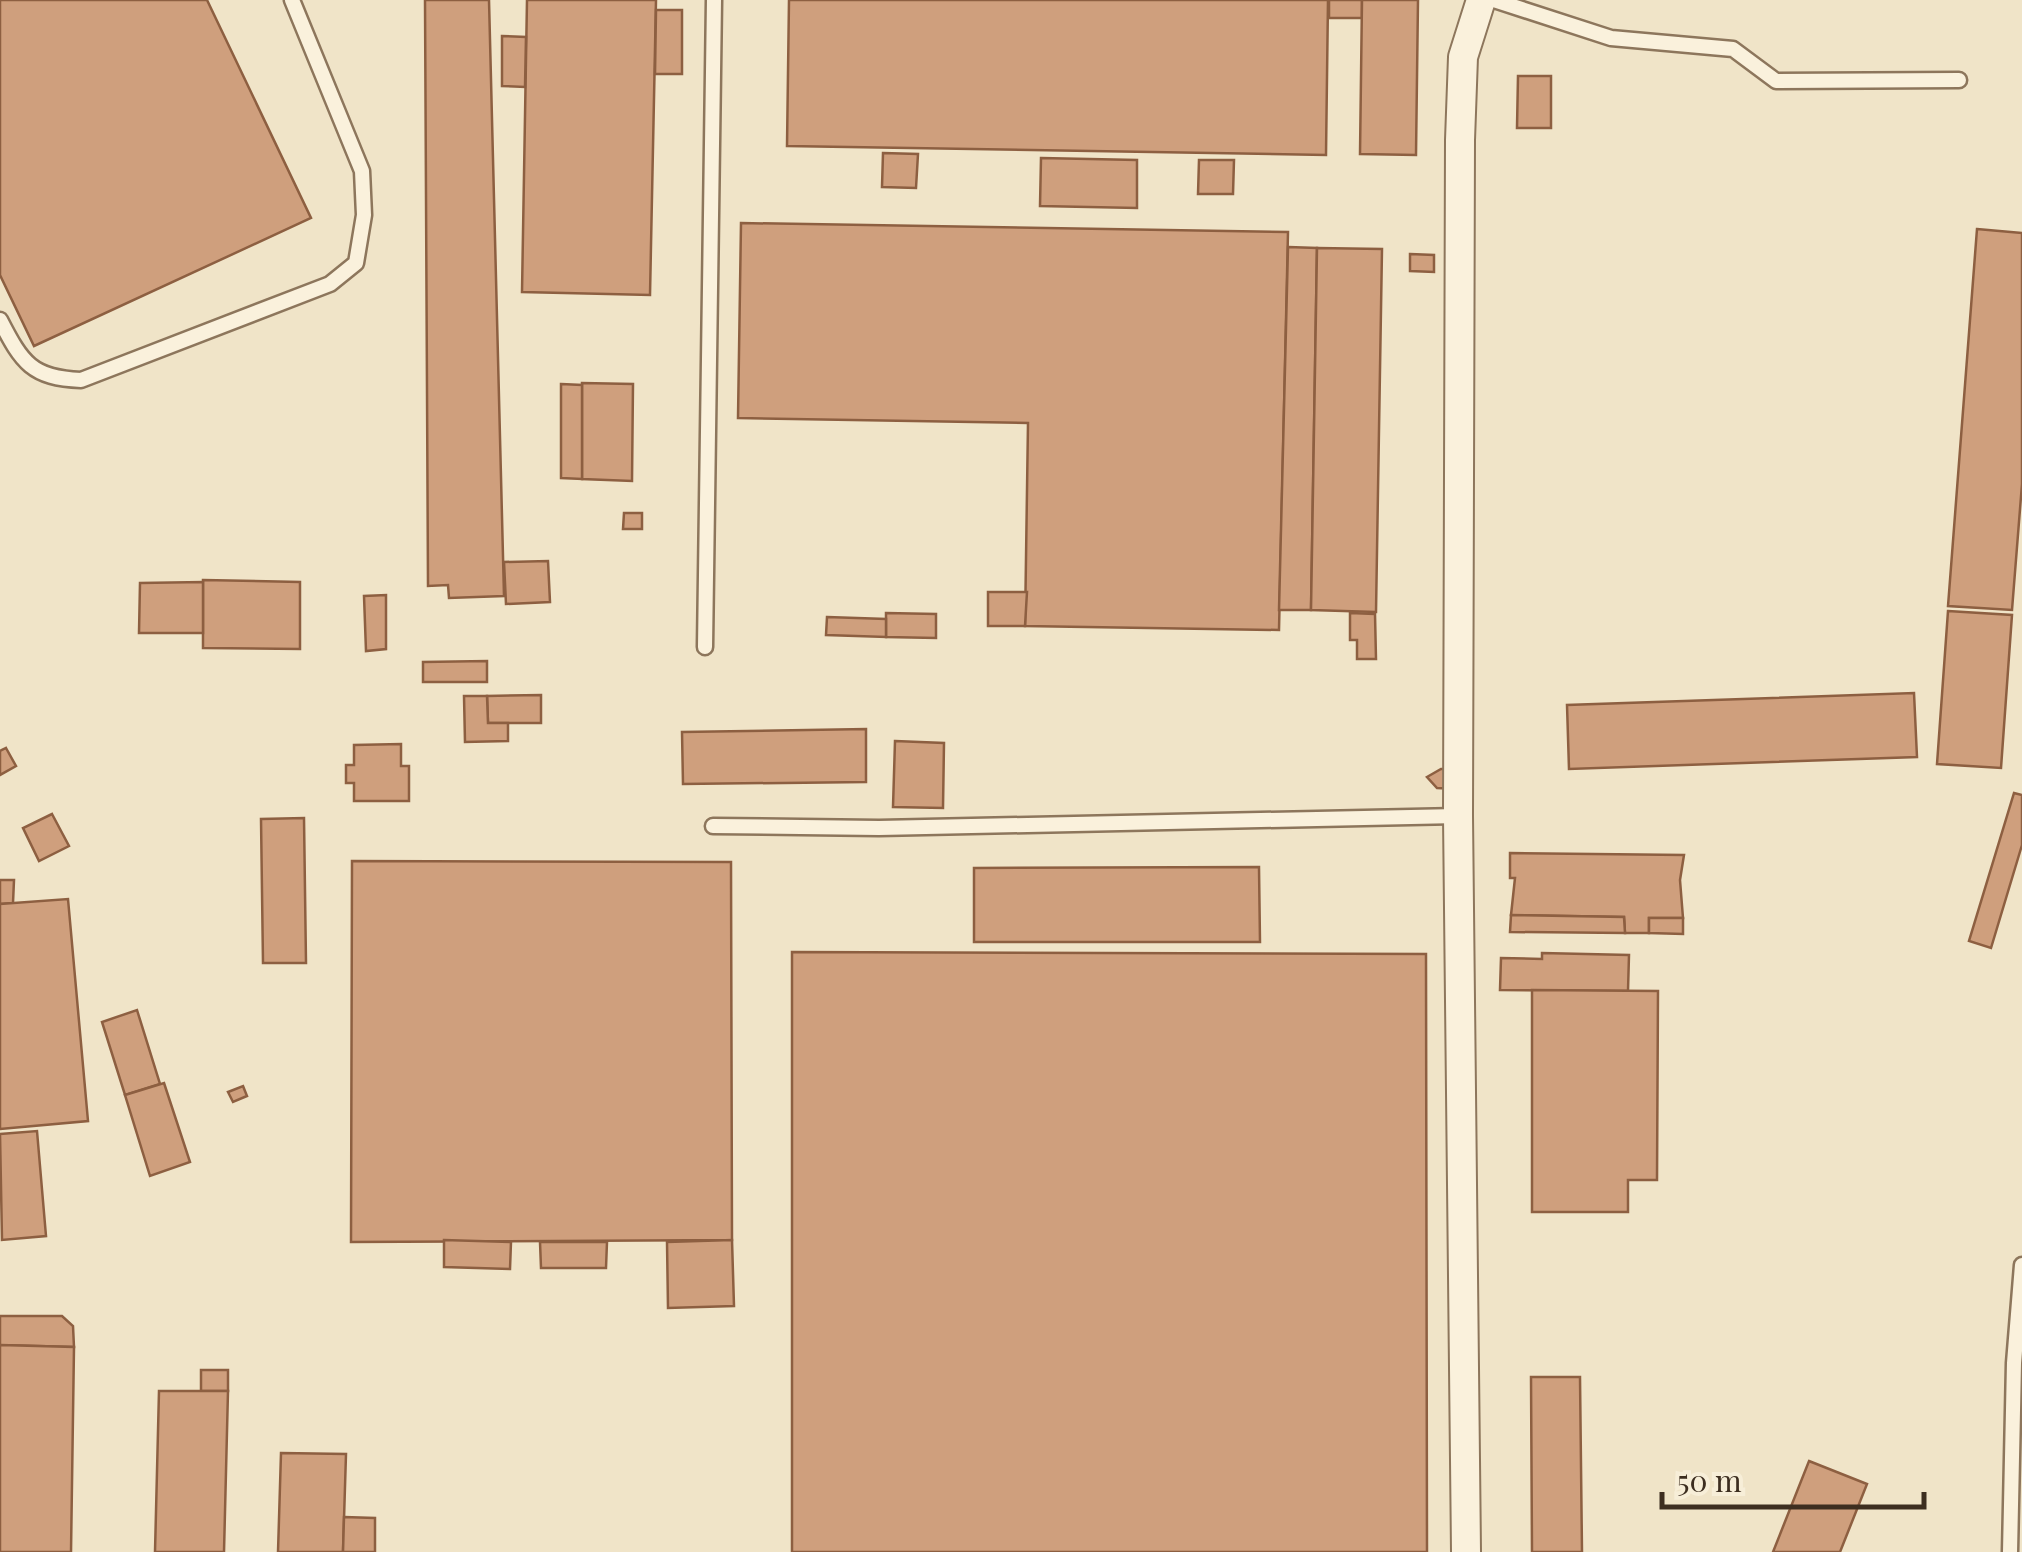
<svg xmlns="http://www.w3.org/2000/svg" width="2022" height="1552" font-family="'Playfair Display',serif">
<rect width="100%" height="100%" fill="#f0e4c8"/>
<!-- building -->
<g fill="#cf9f7d" stroke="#8d5f41" stroke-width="2.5">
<path d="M0,0h207l104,218 -277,128 -34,-71z"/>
<path d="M425,0h64l15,596 -55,2 -1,-13 -20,1z"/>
<path d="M527,0h129l-6,295 -128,-3z"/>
<path d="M789,0h539l-2,155 -539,-9z"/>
<rect x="1329" y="0" width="33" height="18"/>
<path d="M1362,0h56l-2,155 -56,-1z"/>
<path d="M656,10h26v64h-27z"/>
<path d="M502,36l24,1 -1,50 -23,-1z"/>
<path d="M1518,76h33v52h-34z"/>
<path d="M883,153l35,1 -2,34 -34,-1z"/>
<path d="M1041,158l96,2v48l-97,-2z"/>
<path d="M1199,160h35l-1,34h-35z"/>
<path d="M741,223l547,9 -9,398 -254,-4 3,-203 -290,-5z"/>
<path d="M1977,229l45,4v251l-10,126 -64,-4z"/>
<path d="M1288,247l29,1 -6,362h-32z"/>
<path d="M1317,248l65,1 -6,363 -65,-2z"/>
<path d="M1410,254l24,1v17l-24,-1z"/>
<path d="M582,383l51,1 -1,97 -50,-2z"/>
<path d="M561,384l21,1v94l-21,-1z"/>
<path d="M624,513h18v16h-19z"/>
<path d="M548,561l2,41 -44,2 -2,-42z"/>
<path d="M203,580l97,2v67l-97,-1z"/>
<path d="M203,582v51h-64l1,-50z"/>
<path d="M988,592h39l-2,34h-37z"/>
<path d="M386,595v54l-20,2 -2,-55z"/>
<path d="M1948,611l64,4 -11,153 -64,-4z"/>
<path d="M886,613l50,1v24l-50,-1z"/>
<path d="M1350,613l25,1 1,45h-19v-19h-7z"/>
<path d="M827,617l59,2v18l-60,-2z"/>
<path d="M487,661v21h-64v-20z"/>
<path d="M1914,693l3,64 -348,12 -2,-64z"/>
<path d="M541,695v28h-53l-1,-27z"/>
<path d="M464,696h23l1,27h20v18l-43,1z"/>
<path d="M866,729v53l-183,2 -1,-52z"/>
<path d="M895,741l49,2 -1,65 -50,-1z"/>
<path d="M401,744v22h8v35h-55v-18h-8v-18h8v-20z"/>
<path d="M6,748l10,18 -16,9v-24z"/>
<path d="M1441,769h14v20l-18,-1 -10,-11z"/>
<path d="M2014,793l8,2v50l-31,103 -22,-7z"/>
<path d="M52,814l17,32 -30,15 -16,-33z"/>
<path d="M304,818l2,145h-43l-2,-144z"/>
<path d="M1510,853l174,2 -4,25 3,38h-34v15h-24l-1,-16 -113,-2 4,-37h-5z"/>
<path d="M352,861l379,1 1,378 -381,2z"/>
<path d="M1259,867l1,75h-286v-74z"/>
<path d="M0,880h14l-1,23 -13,1z"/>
<path d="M68,899l20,222 -88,8v-225z"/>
<path d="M1511,915l113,2 1,16 -115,-1z"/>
<path d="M1649,918h34v16l-34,-1z"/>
<path d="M792,952l634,2 1,598h-635z"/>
<path d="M1542,953l87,2 -1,36 -128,-1 1,-32 41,1z"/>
<path d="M1532,990l126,1 -1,189h-29v32h-96z"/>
<path d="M137,1010l23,74 -35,11 -23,-73z"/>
<path d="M164,1083l26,79 -40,14 -25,-81z"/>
<path d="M243,1086l4,10 -14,6 -5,-10z"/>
<path d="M37,1131l9,105 -44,4 -2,-106z"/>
<path d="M444,1240l67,2 -1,27 -66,-2z"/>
<path d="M732,1240l2,66 -66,2 -1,-66z"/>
<path d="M540,1242h67l-1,26h-65z"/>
<path d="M0,1316h62l11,10 1,21 -74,-2z"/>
<path d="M0,1345l74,2 -3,205h-71z"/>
<rect x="201" y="1370" width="27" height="21"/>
<path d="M1531,1377h49l2,175h-50z"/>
<path d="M159,1391h69l-4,161h-69z"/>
<path d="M281,1453l65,1 -3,98h-65z"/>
<path d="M1809,1461l58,23 -27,68h-67z"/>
<path d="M344,1517l31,1v34h-32z"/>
</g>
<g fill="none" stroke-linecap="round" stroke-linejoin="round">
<defs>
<g id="service">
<path d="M1494,0l117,38 122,11 43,32 183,-1"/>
<path d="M0,320c22,43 32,58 81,60l249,-96 26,-21 8,-48 -2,-44 -70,-171"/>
<path d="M705,647l9,-647"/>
<path d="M713,826l166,2 579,-12"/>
<path d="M2010,1552l4,-189 8,-98"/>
</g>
<path id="minor" d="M1466,1552l-8,-736 2,-676 3,-83 18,-57"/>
</defs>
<!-- service casing -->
<use href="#service" stroke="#8d765c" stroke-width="19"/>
<!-- minor casing -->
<use href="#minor" stroke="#8d765c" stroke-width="32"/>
<!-- service -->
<use href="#service" stroke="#faf1dc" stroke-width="14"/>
<!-- minor -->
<use href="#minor" stroke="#faf1dc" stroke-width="28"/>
</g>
<!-- scale -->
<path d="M1662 1492v15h262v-15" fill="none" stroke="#3d2e20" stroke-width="5"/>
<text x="1677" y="1492" font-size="30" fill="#3d2e20" stroke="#f7eed8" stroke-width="8" paint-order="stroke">50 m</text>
</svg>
